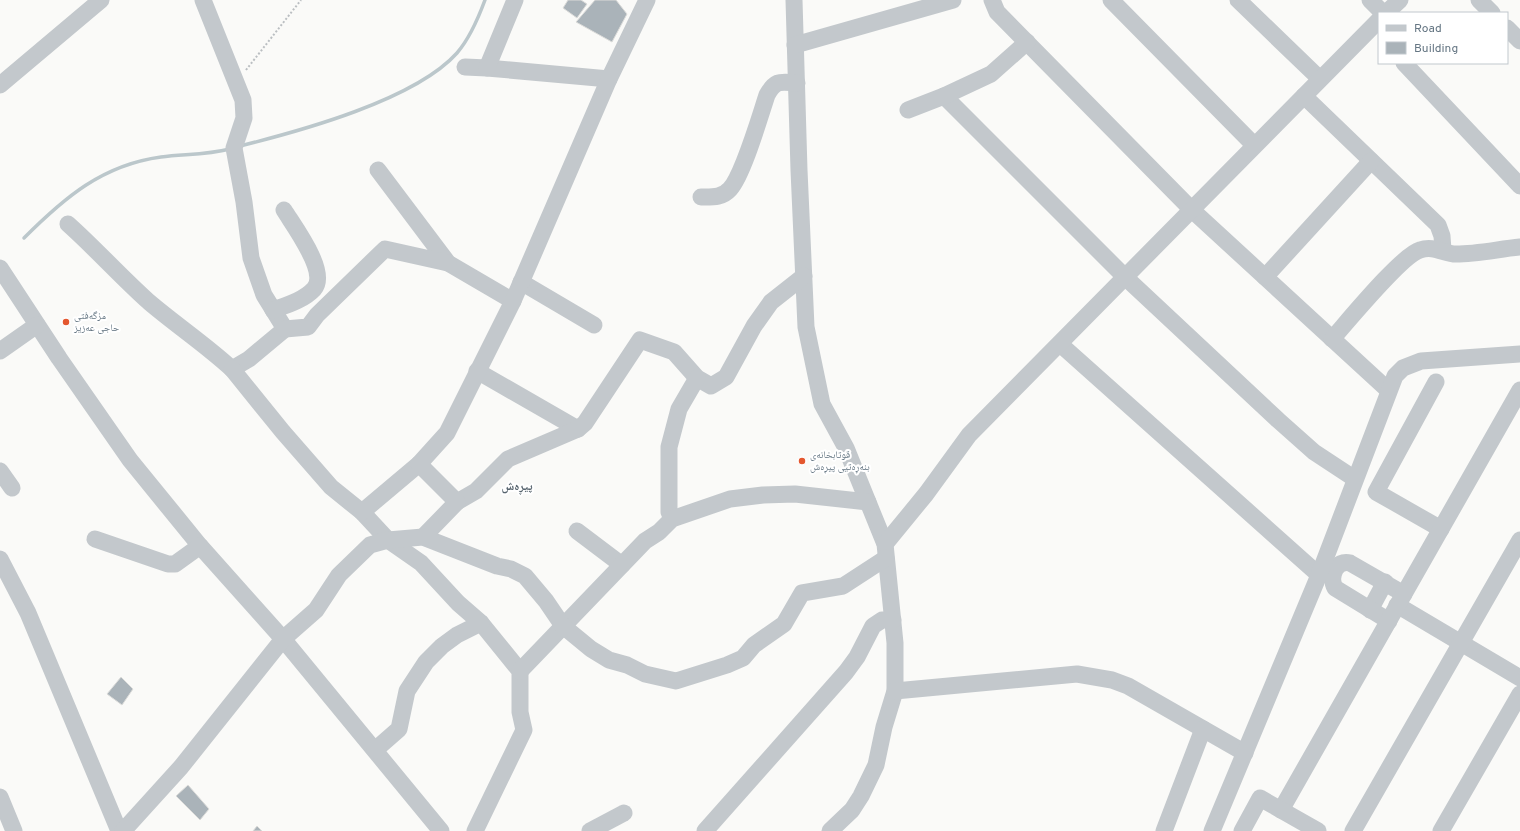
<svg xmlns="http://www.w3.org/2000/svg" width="1520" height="831" font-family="Overpass,'Noto Naskh Arabic',sans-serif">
<rect width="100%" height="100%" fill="#fafaf8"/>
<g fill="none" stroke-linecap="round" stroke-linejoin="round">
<!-- stream -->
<g stroke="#bbc7cb" stroke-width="3.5">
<path d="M240,146c60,-15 175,-46 217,-93 13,-15 21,-34 28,-53"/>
<path d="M24,238c40,-40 78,-73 137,-81 24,-3 45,-2 69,-8"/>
</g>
</g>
<!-- building -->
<g fill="#aab3b9" stroke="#dcdcda">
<path d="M568,0h13l6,4 -10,14 -14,-10z"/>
<path d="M595,0h21l11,14 -15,28 -36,-20z"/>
<path d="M121,677l12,12 -11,16 -15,-11z"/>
<path d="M188,785l21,24 -9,11 -24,-24z"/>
<path d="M257,826l5,5h-9z"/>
</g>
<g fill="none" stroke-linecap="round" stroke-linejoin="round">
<!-- path -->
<path stroke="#bbbfc2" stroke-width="2" stroke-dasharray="2 2" stroke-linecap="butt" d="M246,70l55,-70"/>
<!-- minor -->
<g stroke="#c3c8cc" stroke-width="17">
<path d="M794,0l5,170 7,157 16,77 24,44 39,96 10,99v48l-11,36 -8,38 -15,31 -9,14 -22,21"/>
<path d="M992,0l5,12 195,198 196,180"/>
<path d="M1111,0l143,145"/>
<path d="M1238,0l82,79"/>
<path d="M1370,0l13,13"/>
<path d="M1479,0l13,13"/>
<path d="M1386,13l14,-13"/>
<path d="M1507,28l13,13"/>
<path d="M795,45l158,-45"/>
<path d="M1404,63l116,123"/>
<path d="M465,67l22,1 122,11"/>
<path d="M487,68l28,-68"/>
<path d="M0,85l101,-85"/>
<path d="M944,96l181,181 153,143 36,32 41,27"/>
<path d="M1304,96l134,129 4,11 1,14"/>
<path d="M908,110l36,-14 47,-22 36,-32"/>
<path d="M378,170l70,93 65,38"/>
<path d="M701,197c11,0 21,1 29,-8 13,-14 30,-73 37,-94 9,-16 14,-13 30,-12"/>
<path d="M68,224c28,25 53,53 81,78 27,23 57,43 83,67l17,-10 36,-30 -21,-34 -13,-37 -7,-56 -10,-54 10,-30 -1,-18 -40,-100"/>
<path d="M0,268l59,90 71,102 70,86 83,93 158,192"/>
<path d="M1265,277l106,-116"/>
<path d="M521,282l73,43"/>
<path d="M273,310c14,-5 31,-10 41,-21 15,-17 -21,-64 -30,-79"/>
<path d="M285,329l23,-2 9,-12 68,-66 63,14"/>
<path d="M1332,339c16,-18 70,-84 88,-89 14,-5 24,4 36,4 21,0 43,-5 64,-7"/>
<path d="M1060,344l259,231"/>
<path d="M0,351l37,-26"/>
<path d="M232,369l51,63 48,55 31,25 26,28 33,23 37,40 23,20 39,48v41l4,18 -49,101"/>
<path d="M477,371l101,58"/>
<path d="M1436,382l-60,110 65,37"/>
<path d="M0,471l12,17"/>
<path d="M457,502l19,-11 32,-32 70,-30 7,-6 55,-83 34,12 23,26 14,8 15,-9 28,-51 17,-24 33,-26"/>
<path d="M362,512l57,-48"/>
<path d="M672,519l-3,-7v-65l10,-38 18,-31"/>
<path d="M577,531l45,34"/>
<path d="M423,537l34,-35 -38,-38 28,-31 66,-132 96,-222 38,-79"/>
<path d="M95,539l73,25h7l25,-18"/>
<path d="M885,544l41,-50 43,-59 410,-415"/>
<path d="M0,559l28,54 91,218"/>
<path d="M1397,605l123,73"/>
<path d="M1370,610l15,-28"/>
<path d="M1389,621l-54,-33c-6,-11 1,-29 15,-25l54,31"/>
<path d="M520,671l125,-130 14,-9 13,-13 58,-20 33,-4 32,-1 73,8"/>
<path d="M895,691l182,-17 35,6 16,6 117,67"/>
<path d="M375,750l24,-21 8,-38 19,-29 16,-16 15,-11 24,-12"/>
<path d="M0,797l14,34"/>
<path d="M1281,810l239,-420"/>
<path d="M123,831l58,-64 102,-128 33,-29 23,-35 31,-30 18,-5 35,-3 74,29 14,3 14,7 21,25 17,25 28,23 18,11 18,5 18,9 31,7 51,-16 16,-7 11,-13 30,-21 18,-31 41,-7 43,-28"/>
<path d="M590,831l34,-18"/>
<path d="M705,831l141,-159 11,-15 16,-31 9,-6h11"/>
<path d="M1164,831l39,-102"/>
<path d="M1212,831l107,-256 76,-199 8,-8 18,-7 99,-7"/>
<path d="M1242,831l18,-33 58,33"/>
<path d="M1353,831l167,-291"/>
<path d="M1441,831l79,-137"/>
</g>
</g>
<!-- markers -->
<g fill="#e4572e" stroke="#fff" stroke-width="1.5">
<circle cx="66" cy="322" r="4"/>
<circle cx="802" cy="461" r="4"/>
</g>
<g text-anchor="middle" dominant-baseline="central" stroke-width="4" stroke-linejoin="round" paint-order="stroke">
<!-- poi labels -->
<g font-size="10" fill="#657683" stroke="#fff" text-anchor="start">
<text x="74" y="316">مزگەفتی<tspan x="74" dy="12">حاجی عەزیز</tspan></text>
<text x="810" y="455">قوتابخانەی<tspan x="810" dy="12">بنەڕەتیی پیڕەش</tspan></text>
</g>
<!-- quarter labels -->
<g font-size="12" font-weight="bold" fill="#57646e" stroke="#fff">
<text x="517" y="487">پیڕەش</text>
</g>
</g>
<!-- legend -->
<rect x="1378" y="12" width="130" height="52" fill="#ffffff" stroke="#c1c8cd"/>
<rect x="1386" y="25" width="20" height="6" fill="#c3c8cc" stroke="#c1c8cd"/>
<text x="1414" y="32" font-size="12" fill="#657683">Road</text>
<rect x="1386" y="42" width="20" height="12" fill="#aab3b9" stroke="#c1c8cd"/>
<text x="1414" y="52" font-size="12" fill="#657683">Building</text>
</svg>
